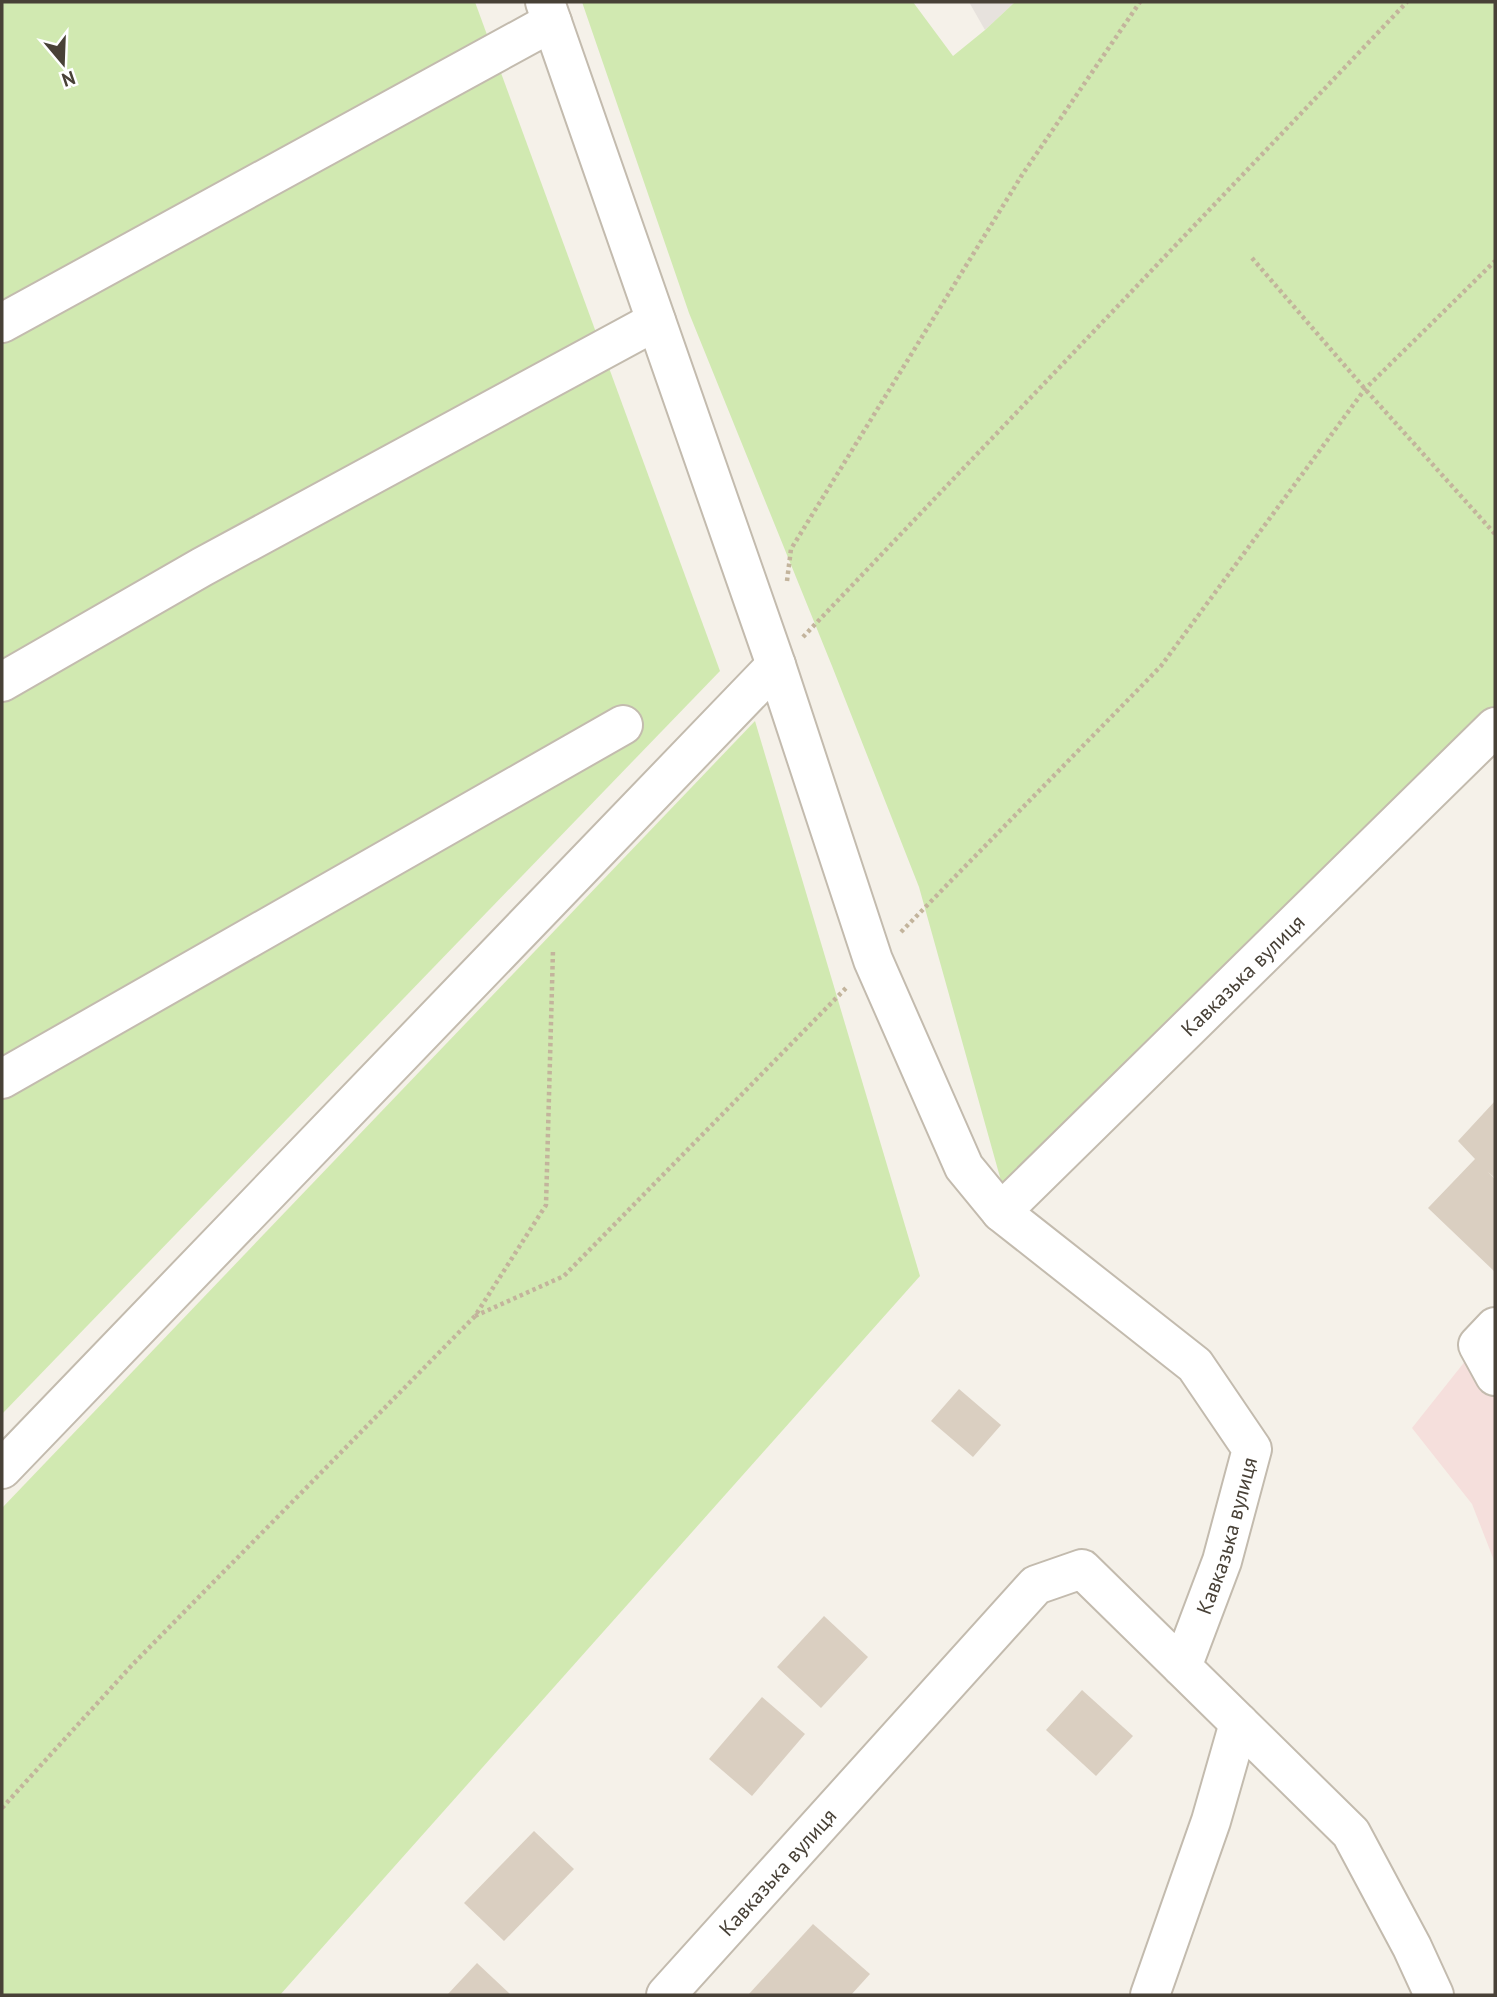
<svg xmlns="http://www.w3.org/2000/svg" width="1497" height="1997" font-family="'PT Sans',sans-serif">
<rect width="100%" height="100%" fill="#f5f1e9"/>
<!-- industrial -->
<path fill="#e7e2dd" d="M969,2h46l-30,28z"/>
<!-- medical -->
<path fill="#f5dfdc" d="M1495,1327v236l-23,-59 -60,-76 66,-83z"/>
<!-- green -->
<g fill="#d1e9b1">
<path d="M2,2h473l245,669 -718,743z"/>
<path d="M582,2h331l40,54 32,-26 30,-28h480v707l-492,479 -84,-301 -87,-221 -143,-353z"/>
<path d="M755,721l165,555 -640,719h-278v-487z"/>
</g>
<!-- building -->
<g fill="#dacfc1">
<path d="M1495,1101v77l-7,-6 7,7v93l-67,-64 47,-49 -17,-18z"/>
<path d="M959,1389l42,36 -28,32 -42,-36z"/>
<path d="M824,1616l44,41 -47,51 -44,-41z"/>
<path d="M1082,1690l51,46 -37,40 -50,-46z"/>
<path d="M762,1697l43,37 -53,62 -43,-37z"/>
<path d="M534,1831l40,38 -70,72 -40,-38z"/>
<path d="M813,1924l57,50 -19,21h-103z"/>
<path d="M477,1963l34,32h-64z"/>
</g>
<g fill="none" stroke-linecap="round" stroke-linejoin="round">
<defs>
<g id="minor">
<path d="M545,2l231,663 97,295 91,207 37,45"/>
<path d="M2,323l550,-301"/>
<path d="M2,682l200,-115 454,-246"/>
<path d="M2,1079l621,-354"/>
<path d="M1495,1327l-17,18 17,31"/>
<path d="M2,1469l774,-804"/>
<path d="M1182,1667l169,166 61,114 22,48"/>
<path id="s1" d="M666,1995l370,-410 46,-16 100,98 40,-106 30,-112 -57,-84 -194,-153 494,-485"/>
<path d="M1150,1995l61,-174 28,-98"/>
</g>
</defs>
<!-- minor casing -->
<use href="#minor" stroke="#c3bbae" stroke-width="42"/>
<!-- path -->
<g stroke="#c3b49c" stroke-width="4.5" stroke-dasharray="3.5 3.5" stroke-linecap="butt">
<path d="M1252,258l113,131 130,145"/>
<path d="M787,581l4,-32 231,-374 118,-173"/>
<path d="M803,637l604,-635"/>
<path d="M901,932l260,-266 204,-277 130,-128"/>
<path d="M475,1316l89,-40 282,-288"/>
<path d="M2,1808l131,-144 342,-348 71,-111 7,-255"/>
</g>
<!-- minor -->
<use href="#minor" stroke="#fff" stroke-width="38"/>
</g>
<g text-anchor="middle" dominant-baseline="central" stroke-width="5" stroke-linejoin="round" paint-order="stroke">
<!-- street labels -->
<g font-size="21" fill="#484137" stroke="#fff">
<text stroke="none"><textPath href="#s1" startOffset="1657">Кавказька вулиця</textPath></text>
<text stroke="none"><textPath href="#s1" startOffset="880">Кавказька вулиця</textPath></text>
<text stroke="none"><textPath href="#s1" startOffset="166">Кавказька вулиця</textPath></text>
</g>
</g>
<!-- border -->
<rect width="1497" height="1997" fill="none" stroke="#484137" stroke-width="7"/>
<!-- north arrow -->
<g transform="translate(63 63) rotate(161)" stroke="#ffffff" stroke-width="5" paint-order="stroke">
<path d="M0-5L12 26L0 18L-12 26Z" fill="#484137"/>
<text y="-10" font-size="19" font-weight="bold" text-anchor="middle" fill="#484137">N</text>
</g>
</svg>
